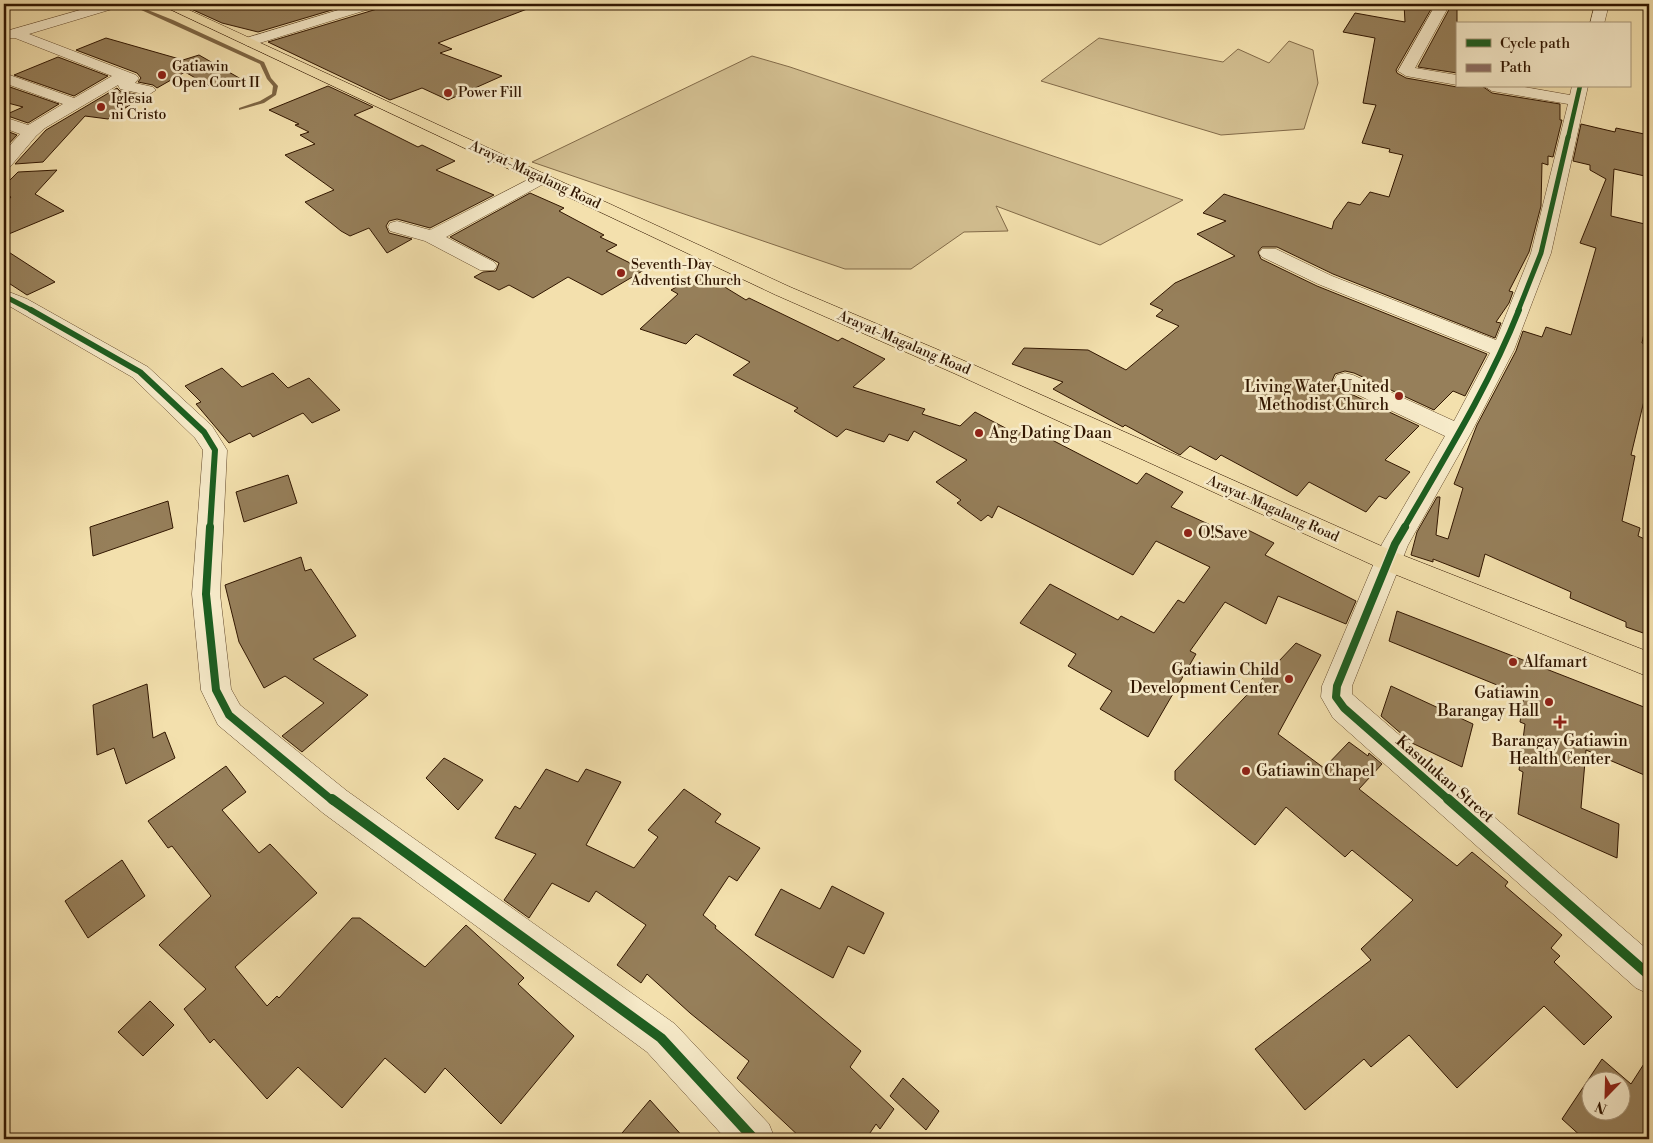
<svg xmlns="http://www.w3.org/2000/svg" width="1653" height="1143" font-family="'Libre Bodoni',serif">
<rect width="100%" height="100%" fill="#f3e0ad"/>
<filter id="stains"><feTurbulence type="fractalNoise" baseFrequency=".004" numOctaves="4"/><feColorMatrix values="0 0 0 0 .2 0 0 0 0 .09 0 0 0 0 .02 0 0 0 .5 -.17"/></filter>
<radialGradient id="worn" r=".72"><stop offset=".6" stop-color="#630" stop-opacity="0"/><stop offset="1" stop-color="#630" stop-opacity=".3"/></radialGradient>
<!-- green -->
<g fill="#d2be90" stroke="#826a48">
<path d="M1099,38l124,24 15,-13 31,14 20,-22 24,9 5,33 -14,46 -83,6 -180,-54z"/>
<path d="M752,56l38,11 393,133 -83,45 -104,-39 12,25 -44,1 -53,37h-66l-313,-107z"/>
</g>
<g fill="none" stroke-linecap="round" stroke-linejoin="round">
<!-- stream -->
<path fill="#7e6644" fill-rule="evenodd" d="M128,4h5l40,16 91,42 7,16 7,8 -2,9 -12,8 -25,7v-2l21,-7 12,-7 1,-8 -6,-7 -7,-15z"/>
</g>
<!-- building -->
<g fill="#967f5a" stroke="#311600" fill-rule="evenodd">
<path d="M180,4h172l-94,28 -36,-9z"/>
<path d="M380,4h155v2l-97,37 14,6 -12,4 62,23 -54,24 -26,-12 -32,12 -122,-58 109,-33z"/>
<path d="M1404,4h30l-38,66 1,3 9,5 51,9 25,-1 10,7 68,11v16h2l-9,37 -5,-1v9l-6,-2 -1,43 -12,46 -20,39 4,1 -4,11 -13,19 5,1 -6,15 -162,-64 -56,-27h-15l-4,5 3,7 56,27 170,68 -22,42 -12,-5 -19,19 -80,-37 -9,-2 -10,3 -3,7 4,6 83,39 -34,34 25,12 -24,27 -7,-3 -13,16 -57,-30 -12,14 -76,-41 -5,5 -26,-14 -10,9 -55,-30 -2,2 -70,-38 10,-7 -51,-18 12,-16 64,2 38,20 53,-44 -23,-10 7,-6 -13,-6 25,-21 60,-27 -38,-22 29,-13 -23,-8 21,-19 108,35 2,-8 14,-19 12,3 10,-13 19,5 14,-42 -14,-3 1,-3 -28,-6 14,-38 -13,-2 12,-65 -32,-6 12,-19 50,9z"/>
<path d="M1452,4h5v69l-39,-6z"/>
<path d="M106,38l77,22 16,-5 42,24 -28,9 -28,-16 -28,16 -4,-3 -15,-3 3,-4 -4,-5 -61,-23z"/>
<path d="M58,57l50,19 -34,20 -60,-21z"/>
<path d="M4,85l55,19 -31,19 -23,-8 18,-8 -19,-5z"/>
<path d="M328,86l45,21 -19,8 64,32 4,-2 33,16 -19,9 58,25 -64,33 -33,-9 -8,2 -3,5 3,7 23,6 -25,14 -18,-25 -19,8 -9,-5 -36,-29 29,-12 -49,-35 30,-11 -15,-9 9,-3 -14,-7 4,-1 -30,-14z"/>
<path d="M117,88l3,3 24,5 -36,23 -23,-3 -42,46 -28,2 31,-34z"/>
<path d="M1581,124l34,8 1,-4 33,7v42l-35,-8 -3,47 38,9v84l-7,34 7,1v36l-18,75 4,1 -13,65 18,7 -2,8 11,5v94l-23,-8v-5l-56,-24 1,-6 -86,-38 -6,23 -46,-18v3l-22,-7 6,-23 20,-35h3l-4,38 12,4 15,-51 -9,-4 23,-59 39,-74 7,-20 19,6 4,-10 25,8 25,-87 -16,-5 26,-64 -16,-9v-5l-17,-4z"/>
<path d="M4,130l13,5 -13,14z"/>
<path d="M57,170l-22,24 29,17 -60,25v-31l7,-8 -7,-4v-7l14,-14z"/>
<path d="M530,193l34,15 -5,3 45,24 -4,2 17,8 -11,6 38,19 -42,25 -34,-18 -35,21 -24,-13 -10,5 -25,-13 9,-5 13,-1 3,-8 -49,-26z"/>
<path d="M4,249l51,33 -28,13 -23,-15z"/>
<path d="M699,275l9,5 2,-2 36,22 3,-2 89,43 4,-3 43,21 -32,28 72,22 -3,5 38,12 15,-14 38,20 2,-2 5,3 7,-6 110,57 9,-11 37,19 -12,15 68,31 7,-9 28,14 -9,12 91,46 -10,23 -68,-28 -12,28 -41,-22 -35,49 6,3 -48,83 -48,-28 12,-18 -44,-25 8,-12 -56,-31 30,-39 68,36 3,-4 33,17 24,-33 6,3 26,-36 -54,-26 -23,34 -135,-69 -6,12 -4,-3 -7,6 -24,-18 4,-3 -25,-18 31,-22 -53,-29 -6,10 -19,-7 -5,8 -38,-13 -9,8 -43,-26 4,-3 -65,-33 17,-13 -54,-28 -10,10 -46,-15 38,-35 -7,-4z"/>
<path d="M222,368l20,19 31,-14 15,15 21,-10 31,32 -28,13 -9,-10 -50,24 -3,-4 -21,10 -33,-39 5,-2 -16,-16z"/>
<path d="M288,475l9,28 -53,19 -8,-30z"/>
<path d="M168,501l5,27 -80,28 -3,-29z"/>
<path d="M301,557l4,14 6,-2 45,67 -43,23 55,36 -66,57 -20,-16 42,-33 -39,-27 -21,12 -25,-46 -14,-57z"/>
<path d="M1397,611l252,98v68l-63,-27 -5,58 38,16 -2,34 -99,-44 5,-42 -4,-2 6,-46 -5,-2 4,-26 -135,-55z"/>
<path d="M1296,643l25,12 -43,79 46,34 25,-26 19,14 1,-3 13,11 -23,25 98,77 15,-14 36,30 -3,4 57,49 -11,13 9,8 -6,6 58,55 -28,28 -40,-39 -87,82 -48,-53 -38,32 -7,-8 -59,51 -50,-61 116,-89 -10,-11 52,-49 -61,-50 -7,7 -59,-50 -31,38 -80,-65v-9z"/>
<path d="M147,684l6,54 12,-6 10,26 -49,26 -12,-36 -17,7 -4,-50z"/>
<path d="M1391,686l82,38 -11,43 -50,-24 -31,-27z"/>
<path d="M444,758l39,22 -25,30 -32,-32z"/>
<path d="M226,766l20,26 -24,18 37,43 11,-9 47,49 -82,74 32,39 10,-10 2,2 73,-80h8l65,49 41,-42 58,53 -6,6 56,52 -73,88 -56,-56 -20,25 -40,-35 -43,50 -44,-41 -31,32 -53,-60 -4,4 -26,-34 22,-20 -47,-44 52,-49 -39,-50 -4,2 -20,-27z"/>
<path d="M546,769l32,13 8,-13 35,13 -35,63 48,23 24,-31 -10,-7 36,-41 37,25 -6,8 45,26 -23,33 -8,-5 -26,39 13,11 -1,2 146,123 -11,16 44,42 -14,20 -4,-5 -10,15h-64l-65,-61 12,-17 -59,-48 -43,-39 -6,9 -24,-18 29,-40 -50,-34 -7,11 -37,-19 -23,35 -25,-18 32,-46 -41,-16 20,-32 5,3z"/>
<path d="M122,860l23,36 -57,42 -23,-37z"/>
<path d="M832,886l52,27 -20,41 -16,-8 -15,32 -78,-43 26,-46 39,20z"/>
<path d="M150,1001l24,24 -31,31 -25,-24z"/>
<path d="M1649,1056v83h-65l-22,-20 40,-60 29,25zM1590,1080h30v30h-30z"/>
<path d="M903,1078l36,33 -13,19 -36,-34z"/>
<path d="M650,1100l35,39h-68z"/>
</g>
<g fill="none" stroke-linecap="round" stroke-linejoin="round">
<defs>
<g id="minor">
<path d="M101,4h20l-2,3 -90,27 107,41 3,3 -4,5 18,4 3,3 -8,5 -28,-6 -2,-4 -73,43 -9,8 -26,31 -6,1v-16l16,-18 -16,-6v-11l24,8 35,-21 -59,-21v-10l70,25 38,-22 -97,-38h-10l-1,-4 6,-4z"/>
<path d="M358,4h20l-2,3 -123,38 -5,1 -7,-4 2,-3z"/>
<path d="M1436,4h14l-35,64 42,7v10l-51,-9 -8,-5z"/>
<path d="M1595,4h14l-5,20h-14z"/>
<path d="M1484,86h35l51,9 2,-9h16l-37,167 -37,97 -43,83 -63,112 -56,141v8l297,257v43l-13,-6 -303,-270 -12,-21 1,-11 60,-142 63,-108 -108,-51 -3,-5 3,-5 8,-2 8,2 101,46 36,-68 -172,-69 -56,-27 -3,-4 3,-4h14l56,27 164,64 35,-87 37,-149 -76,-13z"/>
<path d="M541,173l6,1 3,4 -3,4 -101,55 48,25 3,4 -3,4h-14l-55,-29 -35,-10 -2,-4 2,-4 7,-2 33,9z"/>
<path d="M4,290l23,9 121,68 64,59 15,24 -7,144 11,95 9,16 107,86 328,233 94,100 6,15h-49l-79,-87 -324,-239 -105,-88 -17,-35 -9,-96 11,-144 -8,-12 -63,-61 -128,-74z"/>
</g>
<path id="major" d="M159,4h17l614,283 184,78 423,188 252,99v25l-272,-110 -419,-192 -182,-80z"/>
</defs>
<!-- minor casing -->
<use href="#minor" stroke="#62482b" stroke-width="1"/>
<!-- major casing -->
<use href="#major" stroke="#311600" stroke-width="1"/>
<!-- minor -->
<use href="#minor" fill="#f7ebca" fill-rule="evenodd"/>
<!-- major -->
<use href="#major" fill="#f3e0ad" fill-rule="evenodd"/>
<!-- quiet -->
<path stroke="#8d6e63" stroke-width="3" stroke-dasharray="7 3" stroke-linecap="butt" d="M99,4l6,3"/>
<defs>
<path id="cycleway-far4" d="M1568,138l12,-52"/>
<g id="cycleway-far3">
<path d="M4,296l29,15"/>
<path d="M1518,311l23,-58 27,-116"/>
</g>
<g id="cycleway-far2">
<path d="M31,310l109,62 64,60 11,18 -5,78"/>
<path d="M1404,528c41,-71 85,-142 115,-218"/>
</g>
<g id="cycleway-far1">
<path d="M210,527l-4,67 10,96 13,25 104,86"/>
<path d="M1405,527l-10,17 -58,142 -1,11 8,11 106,93"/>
</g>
<g id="cycleway">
<path d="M332,799l329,239 93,101"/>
<path d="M1448,799l201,176"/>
</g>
</defs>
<!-- cycleway-far4 casing -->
<use href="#cycleway-far4" stroke="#f7ebca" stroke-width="6"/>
<!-- cycleway-far3 casing -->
<use href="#cycleway-far3" stroke="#f7ebca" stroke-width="7"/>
<!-- cycleway-far2 casing -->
<use href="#cycleway-far2" stroke="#f7ebca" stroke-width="9"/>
<!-- cycleway-far1 casing -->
<use href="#cycleway-far1" stroke="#f7ebca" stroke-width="11"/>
<!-- cycleway casing -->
<use href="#cycleway" stroke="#f7ebca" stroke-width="13"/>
<!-- cycleway-far4 -->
<use href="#cycleway-far4" stroke="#1b5e20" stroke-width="4.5"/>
<!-- cycleway-far3 -->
<use href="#cycleway-far3" stroke="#1b5e20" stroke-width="5"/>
<!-- cycleway-far2 -->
<use href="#cycleway-far2" stroke="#1b5e20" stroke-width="6"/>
<!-- cycleway-far1 -->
<use href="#cycleway-far1" stroke="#1b5e20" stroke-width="8"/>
<!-- cycleway -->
<use href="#cycleway" stroke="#1b5e20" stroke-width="10"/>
</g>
<!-- markers -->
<g fill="#8f2418" stroke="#f7ebca" stroke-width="2">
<circle cx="162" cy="75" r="5"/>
<circle cx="448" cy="93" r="5"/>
<circle cx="101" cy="107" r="5"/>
<circle cx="621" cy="273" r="5"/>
<circle cx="1399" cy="396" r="5"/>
<circle cx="979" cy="433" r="5"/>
<circle cx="1188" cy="533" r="5"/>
<circle cx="1513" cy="662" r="5"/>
<circle cx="1289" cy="679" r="5"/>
<circle cx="1549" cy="702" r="5"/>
<path d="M1557.5 714.5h5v5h5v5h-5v5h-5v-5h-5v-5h5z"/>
<circle cx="1246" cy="771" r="5"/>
</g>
<g text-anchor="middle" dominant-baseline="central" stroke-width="5" stroke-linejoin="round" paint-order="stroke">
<!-- far-poi labels -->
<g font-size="14" fill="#311600" stroke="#f7ebca" text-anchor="start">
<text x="172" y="67">Gatiawin<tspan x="172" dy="16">Open Court II</tspan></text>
<text x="458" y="93">Power Fill</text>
<text x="111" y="99">Iglesia<tspan x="111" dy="16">ni Cristo</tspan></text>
<text x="631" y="265">Seventh-Day<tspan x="631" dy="16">Adventist Church</tspan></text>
</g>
<!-- far-street labels -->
<g font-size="14" fill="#311600" stroke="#f7ebca">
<text transform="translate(535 175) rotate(25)">Arayat-Magalang Road</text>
<text transform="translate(904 343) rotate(23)">Arayat-Magalang Road</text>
<text transform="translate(1273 509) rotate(24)">Arayat-Magalang Road</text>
</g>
<!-- poi labels -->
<g font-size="16" fill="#311600" stroke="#f7ebca" text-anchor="start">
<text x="1389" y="387" text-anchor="end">Living Water United<tspan x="1389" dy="18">Methodist Church</tspan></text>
<text x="989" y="433">Ang Dating Daan</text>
<text x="1198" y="533">O!Save</text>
<text x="1523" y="662">Alfamart</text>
<text x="1279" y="670" text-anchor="end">Gatiawin Child<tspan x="1279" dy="18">Development Center</tspan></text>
<text x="1539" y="693" text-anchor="end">Gatiawin<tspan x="1539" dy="18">Barangay Hall</tspan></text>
<text x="1560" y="741" text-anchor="middle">Barangay Gatiawin<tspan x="1560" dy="18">Health Center</tspan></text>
<text x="1256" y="771">Gatiawin Chapel</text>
</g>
<!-- street labels -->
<g font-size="16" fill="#311600" stroke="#f7ebca">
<text transform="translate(1445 779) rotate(41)">Kasulukan Street</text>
</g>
</g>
<!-- margin -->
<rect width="1653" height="1143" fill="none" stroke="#f3e0ad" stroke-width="20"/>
<rect x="5" y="5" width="1643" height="1133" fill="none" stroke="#311600" stroke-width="2.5"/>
<rect x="10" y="10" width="1633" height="1123" fill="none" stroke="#311600"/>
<!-- legend -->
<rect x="1456" y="22" width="175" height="65" fill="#f7ebca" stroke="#a89679"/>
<rect x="1466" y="39" width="25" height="8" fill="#1b5e20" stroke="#a89679"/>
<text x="1500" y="48" font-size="15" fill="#311600">Cycle path</text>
<rect x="1466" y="64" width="25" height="8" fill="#8d6e63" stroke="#a89679"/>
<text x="1500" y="72" font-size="15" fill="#311600">Path</text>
<!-- north arrow -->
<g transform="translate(1606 1096) rotate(203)"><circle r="24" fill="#f7ebca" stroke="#a89679"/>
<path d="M0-4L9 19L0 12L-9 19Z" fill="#8f2418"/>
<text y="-8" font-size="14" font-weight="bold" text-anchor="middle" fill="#311600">N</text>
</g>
<rect width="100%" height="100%" filter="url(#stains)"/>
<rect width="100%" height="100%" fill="url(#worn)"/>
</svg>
